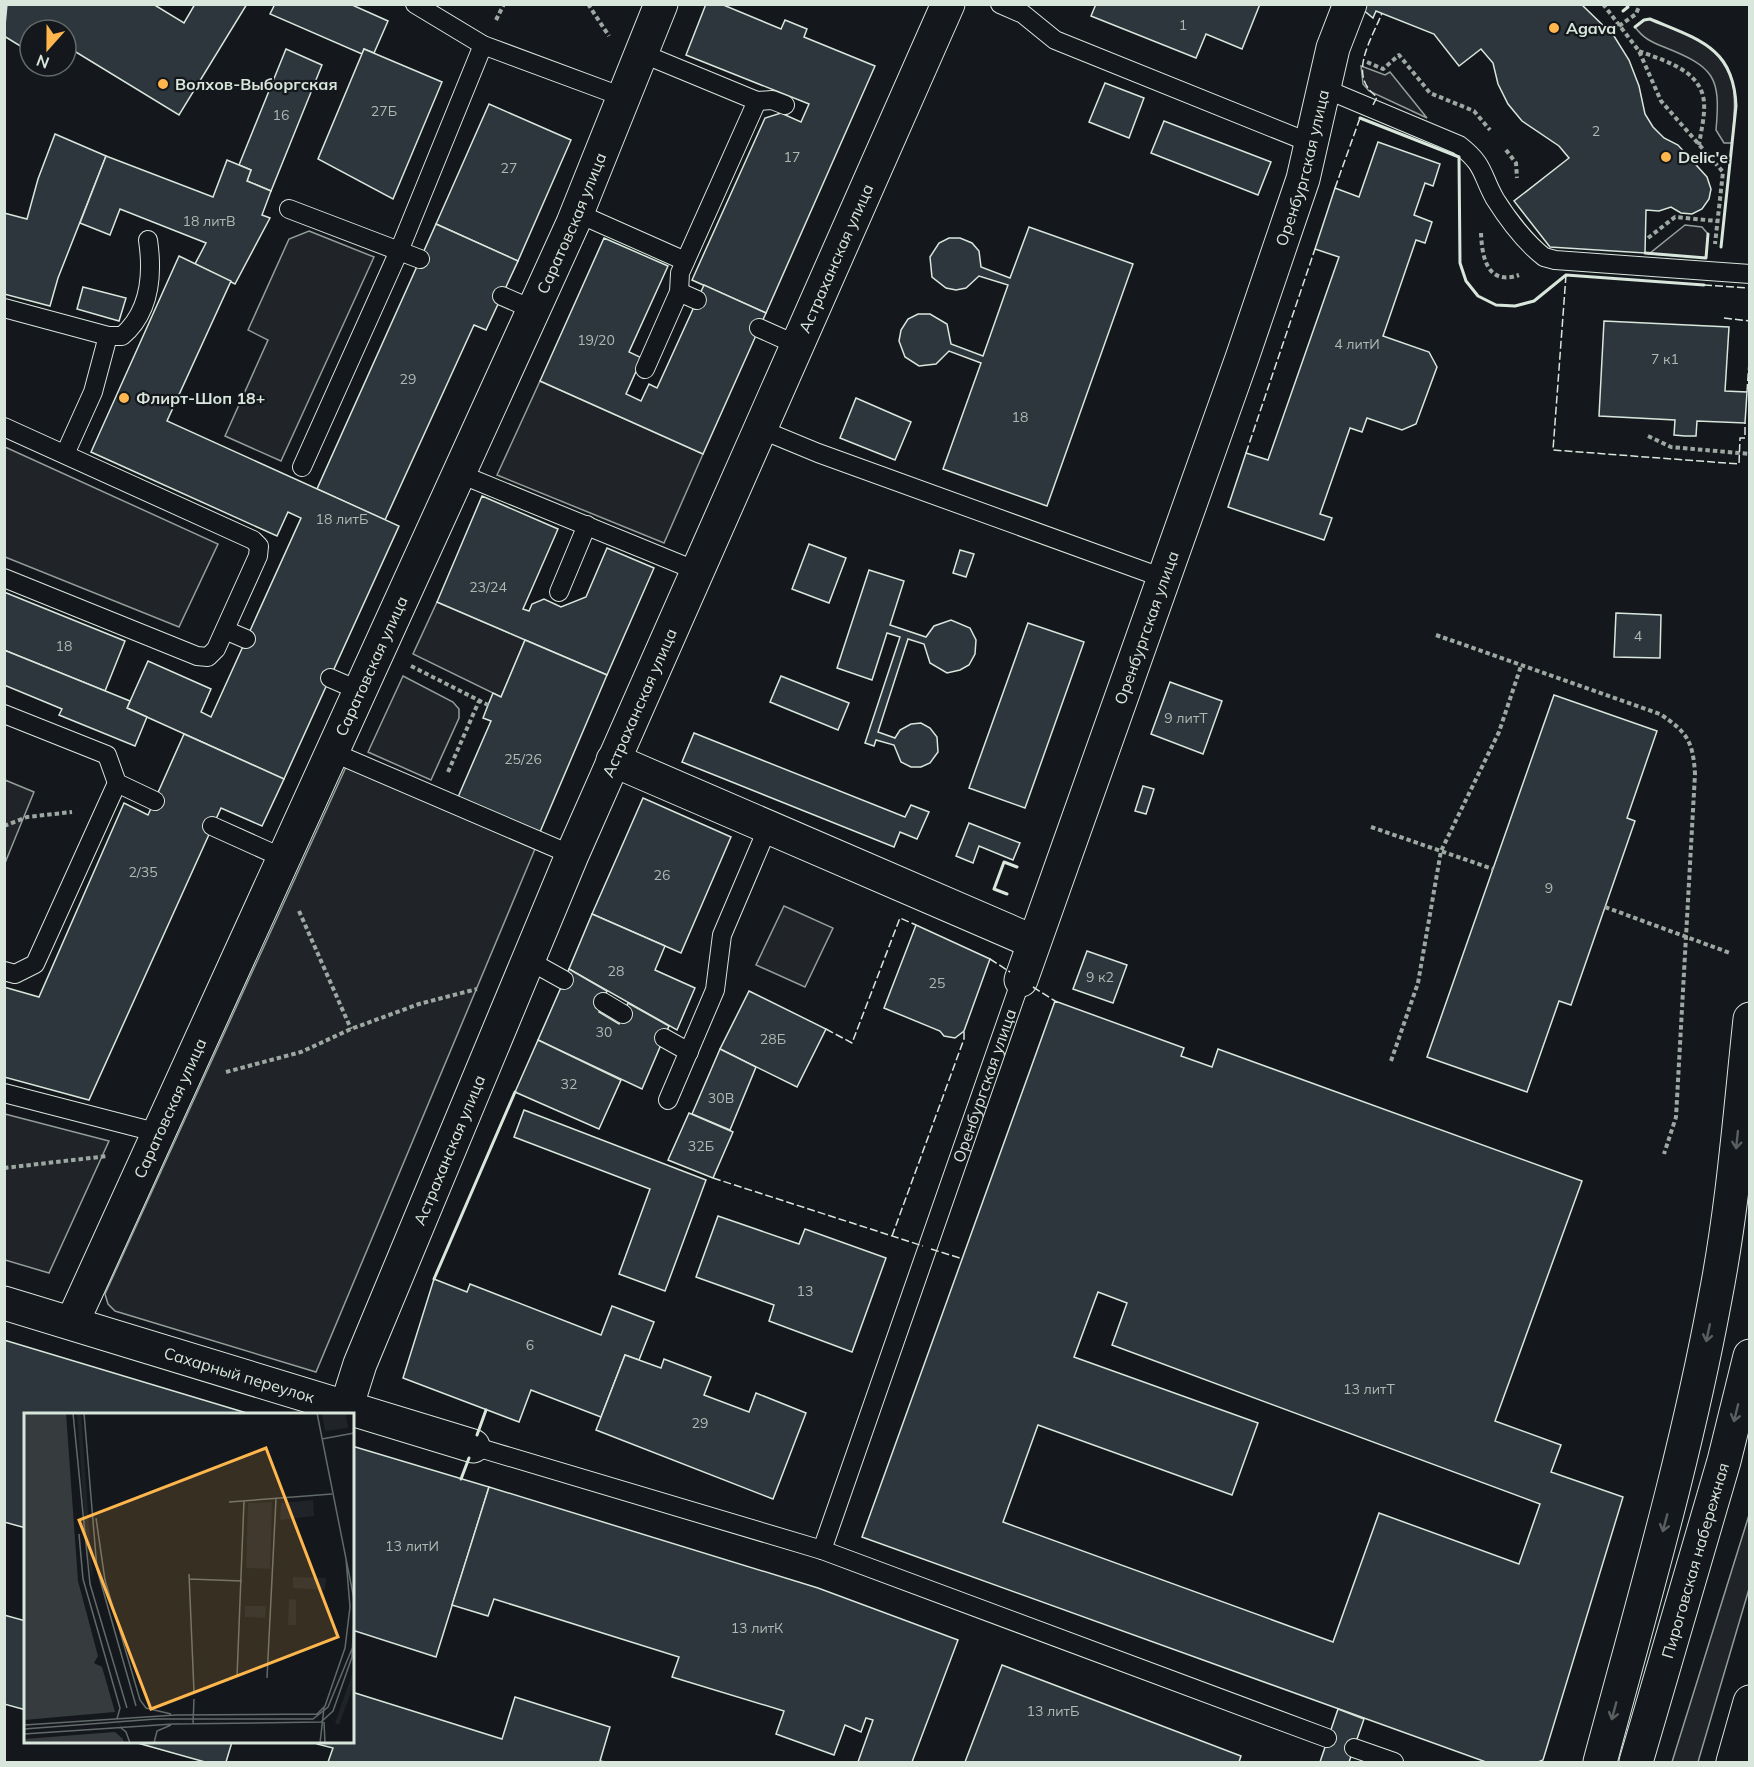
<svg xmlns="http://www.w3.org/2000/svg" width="1754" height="1767" font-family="Mulish,sans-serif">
<rect width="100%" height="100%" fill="#14181c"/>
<!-- green -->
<g fill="#202428" stroke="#939e99" stroke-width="1.5">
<path d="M1650,19c77,32 91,36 82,124h-8l-8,-13c5,-54 -2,-63 -52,-83 -13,-5 -21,-9 -29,-20l9,-7z"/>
<path d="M1361,66l24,9 5,-3 37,46 -58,-27 -6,-7z"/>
<path d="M1685,225l17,2 6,7 -2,24 -57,-4z"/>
<path d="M309,231l65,26 -93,204 -56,-25 43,-96 -20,-10 41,-91z"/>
<path d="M540,381l163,73 -39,89 -167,-68z"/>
<path d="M5,447l213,97 -39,83 -174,-70z"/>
<path d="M437,602l88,38 -24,57 -88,-43z"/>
<path d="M403,676l50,26 6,7v9l-28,62 -63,-28z"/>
<path d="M346,767l189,82 -219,523 -201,-61 -7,-7 -3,-10z"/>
<path d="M5,780l29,12 -29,71z"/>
<path d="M784,906l49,22 -28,59 -49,-22z"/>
<path d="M5,1114l104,27 -60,132 -44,-13z"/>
<path d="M1749,1515v74l-51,173h-26z"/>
</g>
<!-- building -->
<g fill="#2c363c" stroke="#d8e6dc" stroke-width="1.5" fill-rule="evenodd">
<path d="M7,4h146l31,19 11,-19h52l-68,111 -113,-69v-16h-36v22l-26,-16z"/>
<path d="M275,4h75l38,17 -14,32 -10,-4 -2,5 -92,-40z"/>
<path d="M706,4h15l60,25 4,-9 22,9 -3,8 71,29 -109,247 -74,-33 73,-162 16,-5 20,9 8,-18 -123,-49z"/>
<path d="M1096,4h164l-18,45 -36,-15 -10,24 -105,-42z"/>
<path d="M1356,4h225l33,32 15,24 10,26 6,28 8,13 11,11 14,7 29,32 4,12 -2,10 -7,10 -10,5 -11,-1 -10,-6 -12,4 -13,-1 -1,43 -95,-6 -36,-46 55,-43 -10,-12 -37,-25 -14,-17 -10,-20 -5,-21 -12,-14 -22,17 -25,-32 -58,-23 -3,7z"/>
<path d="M286,49l36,16 -51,126 -24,-10 4,-11 -12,-5z"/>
<path d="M364,49l78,33 -49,117 -75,-40z"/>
<path d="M1105,83l39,15 -15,40 -40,-16z"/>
<path d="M489,104l82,36 -53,121 -82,-37z"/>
<path d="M1164,121l107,41 -13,33 -107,-42z"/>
<path d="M55,134l51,22 -48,122 -8,28 -46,-12v-81l23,6 11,-40z"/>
<path d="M1378,142l62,22 -7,22 -8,-3 -11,32 18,7 -7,21 -9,-3 -33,96 46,16 8,15 -21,57 -14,6 -35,-12 -5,14 -12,-4 -30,86 12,4 -8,22 -96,-33 18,-54 22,7 71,-203 -24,-8 20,-61 24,9z"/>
<path d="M106,156l107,41 14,-37 24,10 -4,11 24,10 -9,24 8,3 -35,66 -40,-20 11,-21 -86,-34 -10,26 -30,-12z"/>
<path d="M436,224l82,37 -32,69 -12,-5 -89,195 -68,-31z"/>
<path d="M1029,227l104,37 -86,242 -104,-37 38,-106 -32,-12 -13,13 -17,2 -14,-9 -6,-16 2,-11 7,-11 10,-5h12l17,10 4,20 32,12 25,-71 -29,-9 -13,12 -10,2 -10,-2 -14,-11 -2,-20 9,-14 10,-5h11l12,5 7,8 2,16 29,11z"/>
<path d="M604,238l64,28 -39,86 13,6 -16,36 15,7 8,-17 8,4 47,-103 62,28 -63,141 -163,-73z"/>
<path d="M179,256l52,25 -64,140 232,105 -115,253 -157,-71 21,-47 63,28 -10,23 10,5 90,-199 -13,-6 -11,24 -186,-84z"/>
<path d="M83,287l43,11 -7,23 -42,-12z"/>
<path d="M1604,321l125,6 -4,64 22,1 -2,31 -48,-2 -1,15h-11l-11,-1 1,-15 -76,-4z"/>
<path d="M856,398l55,24 -16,38 -55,-22z"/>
<path d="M482,496l76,33 -35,80 6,2 3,-7 12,-5 17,8 25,-10 21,-49 47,20 -47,107 -170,-73z"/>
<path d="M809,544l37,14 -17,45 -37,-14z"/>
<path d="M960,550l14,4 -8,23 -13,-4z"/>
<path d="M869,570l35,11 -14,44 36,12 8,-11 17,-6 19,8 6,12 -1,14 -6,11 -9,5 -13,3 -17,-10 -6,-19 -16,-5 -30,93 17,6 5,-8 11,-6 10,-1 9,5 7,9 1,15 -8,11 -9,4h-10l-10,-5 -7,-17 -18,-5 -2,6 -9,-3 35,-106 -13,-4 -15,47 -35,-12z"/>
<path d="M4,592l121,49 -20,50 -101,-41z"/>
<path d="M1616,613l45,2 -1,43 -46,-1z"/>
<path d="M1028,623l56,19 -59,166 -56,-20z"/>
<path d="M525,640l82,35 -67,157 -82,-35 33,-76 -8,-3 5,-13 5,-12 8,4z"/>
<path d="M4,650l126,51 -3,7 20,9 -12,29 -76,-31 3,-6 -58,-24z"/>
<path d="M781,676l68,27 -11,27 -68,-28z"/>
<path d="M1170,682l52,19 -19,53 -52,-20z"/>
<path d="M1554,695l103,36 -30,87 8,3 -64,184 -12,-4 -32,91 -100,-35z"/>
<path d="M694,733l211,84 6,-12 18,7 -12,27 -17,-7 -6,15 -212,-85z"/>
<path d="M184,734l100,45 -22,47 -41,-18 -132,292 -85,-23v-90l35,10 85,-194 24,12z"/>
<path d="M1143,786l11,3 -8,25 -11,-3z"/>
<path d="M643,798l88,39 -50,116 -89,-39z"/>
<path d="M969,823l51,20 -7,17 -34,-14 -6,17 -17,-7z"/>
<path d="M592,914l73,32 -10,24 40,18 -18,42 -108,-61z"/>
<path d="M916,925l74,34 -26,72 -9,7 -11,-2 -4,-5 -56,-23z"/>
<path d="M1087,951l40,14 -14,38 -40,-14z"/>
<path d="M569,969l38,22 -8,21 20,12 9,-21 41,23 -27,63 -104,-49z"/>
<path d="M749,991l77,38 -29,58 -77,-38z"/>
<path d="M1055,1001l129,47 -3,8 31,11 6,-18 364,132 -87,240 66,24 -10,27 72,25 -80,263 -5,2h-52l-624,-225zM1098,1292l29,11 -15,42 428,159 -21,60 -140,-51 -46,129 -330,-120 35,-97 194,70 26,-72 -184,-66z"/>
<path d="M538,1040l83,40 -22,49 -84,-37z"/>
<path d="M720,1049l36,18 -26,63 -38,-16z"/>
<path d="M524,1110l182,70 -41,111 -46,-17 31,-85 -136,-52z"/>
<path d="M689,1113l44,19 -20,46 -45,-18z"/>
<path d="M718,1216l81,28 6,-15 81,29 -34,94 -83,-31 5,-16 -78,-28z"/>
<path d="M434,1279l33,13 3,-8 131,51 11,-29 42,16 -15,38 -14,-5 -24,62 -70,-27 -12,32 -116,-44z"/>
<path d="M4,1340l246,74h-224v114l-22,-6z"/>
<path d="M625,1355l36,13 3,-9 47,18 -7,18 45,17 7,-19 50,20 -33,86 -177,-69z"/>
<path d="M352,1446l137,41 -53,170 -84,-27z"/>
<path d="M489,1487l329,101 140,52 -46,122h-54l15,-42 -7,-2 -5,14 -16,-7 -11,30 -58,-21 8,-23 -112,-34 7,-20 -185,-58 -6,17 -36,-11z"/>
<path d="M4,1615l22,6v89l-22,-6z"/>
<path d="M1002,1665l239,91 -2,6h-274z"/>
<path d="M352,1692l150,47 13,-42 95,30 -10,34 5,1h-277l5,-14 -16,-4v-2h35z"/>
<path d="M1338,1709l26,10 -15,43h-29z"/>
<path d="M134,1742h98l-6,20h-21z"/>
</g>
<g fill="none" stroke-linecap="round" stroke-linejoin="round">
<defs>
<g id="service">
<path d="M415,4l68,41 140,52"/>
<path d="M1000,4l23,10 32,26 258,104"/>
<path d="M641,53l116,48 15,-1 13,5"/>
<path d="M1323,88l136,57c26,20 22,29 36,54 12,19 31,44 49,58l11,3 195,14"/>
<path d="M289,209l131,50"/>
<path d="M577,213l108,48"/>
<path d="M679,292l18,8"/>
<path d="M502,296l32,14"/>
<path d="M4,308l104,28h14c28,-24 31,-62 26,-96"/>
<path d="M759,328l38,17"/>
<path d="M645,369l34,-77 1,-19 77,-172"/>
<path d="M4,427l249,113 6,6 -1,10 -42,93 -8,8 -11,-1 -193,-78"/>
<path d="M760,429l58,24 345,125"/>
<path d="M65,454l28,-62 15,-56"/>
<path d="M302,467l97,-216 84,-206"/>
<path d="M460,474l237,97"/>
<path d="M559,592l28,-67"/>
<path d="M225,630l21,9"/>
<path d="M330,678l30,13"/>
<path d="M4,714l103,41 10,28 38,18"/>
<path d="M332,752l240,103"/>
<path d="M212,826l71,32"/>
<path d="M528,960l36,20"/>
<path d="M4,971l11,3 20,-10 82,-181"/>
<path d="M603,1002l20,12"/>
<path d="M664,1038l25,14"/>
<path d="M4,1093l155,40"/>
<path d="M668,1100l47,-110 7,-55 46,-108"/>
<path d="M473,1446l349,104 505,188"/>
<path id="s1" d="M822,1550l199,-570"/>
<path d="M1354,1748l40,14"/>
</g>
<g id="minor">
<path d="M613,760l421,182"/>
<path id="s2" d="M1021,980l221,-622 61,-179 30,-131 17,-44"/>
<path id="s3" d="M4,1303l469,143"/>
<path id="s4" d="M72,1323l501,-1100 88,-219"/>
<path id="s5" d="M346,1408l14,-44 212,-509 376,-851"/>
</g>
<path id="secondary" d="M1600,1762c41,-153 86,-306 115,-463 18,-92 25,-186 35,-280"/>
<g id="primary">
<path id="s6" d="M1636,1762l88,-301 26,-105"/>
<path d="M1733,1762l17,-60"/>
</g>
</defs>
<!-- service casing -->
<use href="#service" stroke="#d8e6dc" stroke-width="20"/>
<!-- minor casing -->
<use href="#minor" stroke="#d8e6dc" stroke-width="35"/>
<!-- secondary casing -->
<use href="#secondary" stroke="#d8e6dc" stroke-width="35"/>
<!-- primary casing -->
<use href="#primary" stroke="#d8e6dc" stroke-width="35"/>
<!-- path -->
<g stroke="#9da8a2" stroke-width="4" stroke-dasharray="4.5 3" stroke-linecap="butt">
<path d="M588,4l21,32"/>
<path d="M1603,4l36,47 22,50 62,71 -8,72"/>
<path d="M496,20l8,-16"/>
<path d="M1619,26l17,-12 4,-10"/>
<path d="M1639,51c25,10 63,19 65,52 1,13 -3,28 -5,42"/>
<path d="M1367,62l16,7 16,-14 31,38 44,18 16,19"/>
<path d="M1506,150l10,13 1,15"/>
<path d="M1481,233c1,24 6,53 38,42"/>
<path d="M1648,238l27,-21 42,4"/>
<path d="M1648,436l23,11 79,7"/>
<path d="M1436,635l224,79c27,18 33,27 35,60l-19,343 -12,37"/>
<path d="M411,666l77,39"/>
<path d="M448,772l31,-71"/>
<path d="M4,826l23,-9 45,-5"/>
<path d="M1371,827l122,42"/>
<path d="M1605,907l125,46"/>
<path d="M299,911l52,118"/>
<path d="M1391,1061l27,-78 23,-132 58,-119 22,-66"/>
<path d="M226,1072l75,-20 50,-23 68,-25 58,-15"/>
<path d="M4,1168l104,-12"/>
</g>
<!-- service -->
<use href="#service" stroke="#14181c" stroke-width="18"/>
<!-- minor -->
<use href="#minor" stroke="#14181c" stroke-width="33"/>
<!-- secondary -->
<use href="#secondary" stroke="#14181c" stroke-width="33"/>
<!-- primary -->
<use href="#primary" stroke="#14181c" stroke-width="33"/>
<!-- fence -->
<g stroke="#d8e6dc" stroke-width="1.5" stroke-dasharray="8 3" stroke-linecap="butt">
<path d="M1373,105l4,-8c-30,-22 -6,-56 5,-84"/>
<path d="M1335,188l25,-70"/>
<path d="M1566,275l-13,175 186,14 1,-26h5v-15"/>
<path d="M1704,285l46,3"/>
<path d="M1724,318l26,3"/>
<path d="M1747,392l3,-45"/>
<path d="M1246,453l69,-204"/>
<path d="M990,959l20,13"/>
<path d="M1033,987l22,14"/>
<path d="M826,1029l26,14 48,-125 16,7"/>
<path d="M713,1178l210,68"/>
<path d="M892,1236l72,-197v-8"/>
<path d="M931,1249l32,10"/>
</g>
<!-- wall -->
<g stroke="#d8e6dc" stroke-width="3">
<path d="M1623,11l5,-4 -2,-3"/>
<path d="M1635,27l9,-7 6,-1c47,20 84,28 86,87l-15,141"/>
<path d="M1360,118l99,39 1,106 6,18 12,15 18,9 19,1 19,-5 32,-26 138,10"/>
<path d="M1645,253l61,5 2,-24"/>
<path d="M1007,894l-13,-5 10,-27 13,5"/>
<path d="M434,1279l81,-187"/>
<path d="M477,1435l9,-25"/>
<path d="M461,1479l8,-21"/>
</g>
</g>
<!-- one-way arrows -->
<defs><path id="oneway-shaft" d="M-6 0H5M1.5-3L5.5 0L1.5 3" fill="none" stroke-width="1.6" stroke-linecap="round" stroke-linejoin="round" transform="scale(1.5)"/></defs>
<g stroke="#59605f">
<use href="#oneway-shaft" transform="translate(1737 1140) rotate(96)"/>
<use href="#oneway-shaft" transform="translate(1708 1333) rotate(102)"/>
<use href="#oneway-shaft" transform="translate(1736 1413) rotate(104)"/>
<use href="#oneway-shaft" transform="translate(1665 1523) rotate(105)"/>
<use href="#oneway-shaft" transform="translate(1614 1711) rotate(105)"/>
</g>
<!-- markers -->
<g fill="#ffb74d" stroke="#14181c" stroke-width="2">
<circle cx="1554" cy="28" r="6"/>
<circle cx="163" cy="84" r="6"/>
<circle cx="1666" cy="157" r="6"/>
<circle cx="124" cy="398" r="6"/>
</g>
<g text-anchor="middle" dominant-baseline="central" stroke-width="4.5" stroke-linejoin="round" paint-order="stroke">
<!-- number labels -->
<g font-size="14" fill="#adbab4">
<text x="1183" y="25">1</text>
<text x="384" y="111">27Б</text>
<text x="281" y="115">16</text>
<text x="1596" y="131">2</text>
<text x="792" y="157">17</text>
<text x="509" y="168">27</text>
<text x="209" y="221">18 литВ</text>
<text x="596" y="340">19/20</text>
<text x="1357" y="344">4 литИ</text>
<text x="1665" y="359">7 к1</text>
<text x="408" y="379">29</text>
<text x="1020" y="417">18</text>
<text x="342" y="519">18 литБ</text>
<text x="488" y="587">23/24</text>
<text x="1638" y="636">4</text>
<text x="64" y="646">18</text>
<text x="1186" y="718">9 литТ</text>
<text x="523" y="759">25/26</text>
<text x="143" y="872">2/35</text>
<text x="662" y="875">26</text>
<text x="1549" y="888">9</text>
<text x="616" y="971">28</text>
<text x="1100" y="977">9 к2</text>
<text x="937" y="983">25</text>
<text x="604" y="1032">30</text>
<text x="773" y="1039">28Б</text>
<text x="569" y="1084">32</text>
<text x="721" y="1098">30В</text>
<text x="701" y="1146">32Б</text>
<text x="805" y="1291">13</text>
<text x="530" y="1345">6</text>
<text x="1369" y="1389">13 литТ</text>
<text x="700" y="1423">29</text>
<text x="412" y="1546">13 литИ</text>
<text x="757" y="1628">13 литК</text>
<text x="1053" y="1711">13 литБ</text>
</g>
<!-- poi labels -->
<g font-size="16" font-weight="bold" fill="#d8e6dc" stroke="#14181c" text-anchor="start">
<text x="1566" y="28">Agava</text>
<text x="175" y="84">Волхов-Выборгская</text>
<text x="1678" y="157">Delic'e</text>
<text x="136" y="398">Флирт-Шоп 18+</text>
</g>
<!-- street labels -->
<g font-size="16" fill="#d8e6dc" stroke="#14181c">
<text stroke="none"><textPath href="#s2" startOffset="860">Оренбургская улица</textPath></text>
<text stroke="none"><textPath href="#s4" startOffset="1208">Саратовская улица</textPath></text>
<text stroke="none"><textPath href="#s5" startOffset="1250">Астраханская улица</textPath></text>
<text stroke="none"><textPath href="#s2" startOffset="374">Оренбургская улица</textPath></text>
<text stroke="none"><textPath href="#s4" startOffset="722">Саратовская улица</textPath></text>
<text stroke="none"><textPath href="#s5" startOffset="764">Астраханская улица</textPath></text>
<text stroke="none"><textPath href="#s1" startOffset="492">Оренбургская улица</textPath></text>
<text stroke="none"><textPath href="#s4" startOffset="236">Саратовская улица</textPath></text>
<text stroke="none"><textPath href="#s5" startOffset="278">Астраханская улица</textPath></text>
<text stroke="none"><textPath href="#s3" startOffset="246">Сахарный переулок</textPath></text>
<text stroke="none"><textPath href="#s6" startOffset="210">Пироговская набережная</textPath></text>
</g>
</g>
<!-- overview -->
<g transform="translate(24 1413)">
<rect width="330" height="330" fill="#14181c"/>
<path d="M53,0h4l12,170 -6,-31zM298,0h29l-5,1 2,14 -23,3zM289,87l1,16 -34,4 1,-17zM248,89l-2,67 -24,-1 2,-65zM269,164l33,1 -1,12 -32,-2zM265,186l7,1v25h-8zM221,193h21l-1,12 -20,-1zM330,256v15l-15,41 -4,-2z" fill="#202428"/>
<path d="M0,0h42l12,168 20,75 -4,7 8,4 22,76h-100z" fill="#363b3e"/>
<path d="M91,299l8,27 -8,-7 -91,7v-19z" fill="#14181c"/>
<path fill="none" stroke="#626a69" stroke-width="1.5" d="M49,0l17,171 37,124M60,0l13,156 39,137M293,0l37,186M298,26l32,-6M205,89l103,-8M72,105l9,62 35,120 6,8 25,6M55,121l4,45 37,129 -3,11M165,161l5,118M165,166l53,2M213,264l7,-176M243,265l9,-179M300,309l1,21M169,311l1,-25M0,312l152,-10 141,-1 8,-8 20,-58 5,-41 -4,-48M96,314l6,5 4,11M0,316l132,-10h157l15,-12 26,-63M0,321l149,-10 148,-2 12,-11 19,-54 2,-41M130,330l3,-12 14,-6M296,330l4,-35"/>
<path fill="#ffb74d" fill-opacity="0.15" stroke="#ffb74d" stroke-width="3" d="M242,35l72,189 -187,72 -72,-189z"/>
<rect width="330" height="330" fill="none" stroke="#d8e6dc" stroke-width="3"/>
</g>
<!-- border -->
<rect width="1754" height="1767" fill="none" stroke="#d8e6dc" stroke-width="12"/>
<!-- north arrow -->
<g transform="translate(48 48) rotate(201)"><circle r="28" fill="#14181c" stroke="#626a69" stroke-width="1.5"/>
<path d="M0-4.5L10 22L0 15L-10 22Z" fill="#ffb74d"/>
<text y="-9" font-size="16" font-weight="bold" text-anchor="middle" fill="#d8e6dc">N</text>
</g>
</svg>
